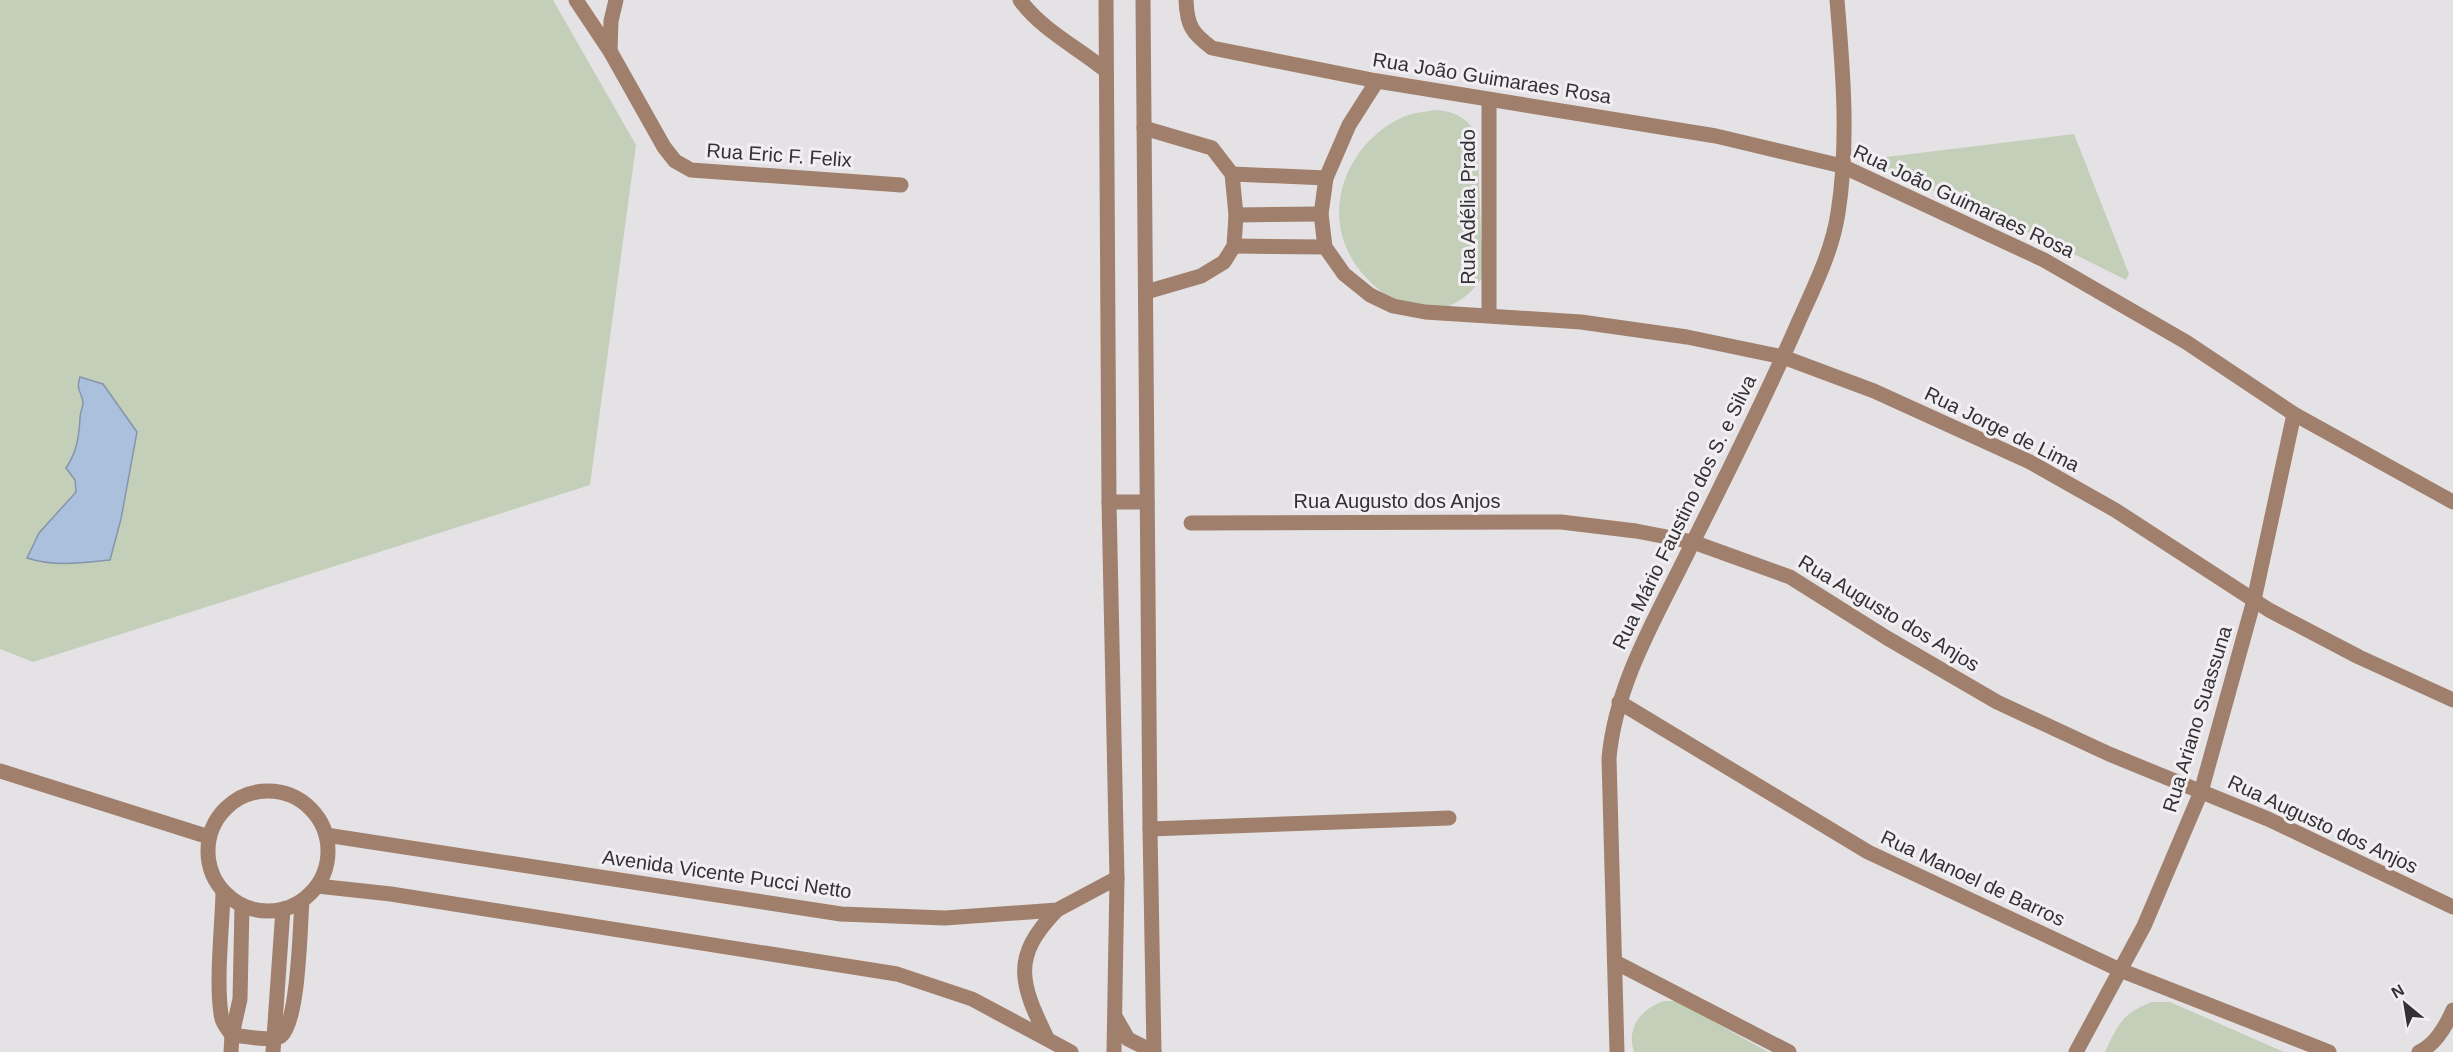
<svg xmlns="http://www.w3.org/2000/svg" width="2453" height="1052" font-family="Helvetica,sans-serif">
<rect width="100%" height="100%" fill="#e5e2e5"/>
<!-- green -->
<g fill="#c4cfb9">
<path d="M0,0h553l83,145 -46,340 -557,177 -33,-13z"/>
<path d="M1434,110c20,1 32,7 43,24l6,143c-8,10 -14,18 -26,25 -41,24 -94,-15 -110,-53 -23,-51 7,-110 56,-132 9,-4 21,-5 31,-7z"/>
<path d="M2074,134l55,140 -3,6 -82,-41 -168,-73 2,-8z"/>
<path d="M1664,1001h13l91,51h-134c-8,-25 7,-43 30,-51z"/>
<path d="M2152,1002h18l114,50h-179c13,-27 17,-39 47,-50z"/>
</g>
<!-- water -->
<path fill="#aac0dc" stroke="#8695a9" stroke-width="1.5" d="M80,377l23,7 34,48 -16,87 -11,41c-29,3 -55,7 -83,-2l12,-25 37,-41 -1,-12 -9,-12c11,-16 13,-32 14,-50 0,-5 2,-9 3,-14 0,-12 -8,-12 -3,-27z"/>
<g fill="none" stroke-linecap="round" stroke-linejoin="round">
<!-- minor -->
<g stroke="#a0806d" stroke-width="15">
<path d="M576,0l34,51 54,96 11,14 16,9 210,15"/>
<path d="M1020,0c22,30 57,47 85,70"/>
<path d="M1106,0l3,502 8,376 -3,174"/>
<path d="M1143,0l7,829 4,223"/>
<path d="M1186,0c1,26 6,33 26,48l165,33 339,55 126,30 202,94 142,82 108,72 159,88"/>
<path d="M610,51l1,-30 5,-21"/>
<path d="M1377,81l-28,44 -23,53 -5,36 4,33 19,27 26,21 23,11 32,6 156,10 106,15 96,20 91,34 156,71 85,48 154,100 90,47 94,43"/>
<path d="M1144,128l68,20 20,26 4,41 -2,31 -10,16 -23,14 -55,16"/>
<path d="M1232,174l94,4"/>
<path d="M1236,215l85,-1"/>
<path d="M1234,246l91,1"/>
<path d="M1489,315v-215"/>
<path d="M1109,502h38"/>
<path d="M1191,523l370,-1 75,9 57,11 97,35 97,61 110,64 112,52 159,65 185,88"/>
<path d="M1619,702l249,150 252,118 209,82"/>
<path d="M0,771l209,66"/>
<circle cx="268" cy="851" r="60"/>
<path d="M1150,829l299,-11"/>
<path d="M326,835l515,79 104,4 112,-8 60,-32"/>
<path d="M317,886l74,8 506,80 75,25 99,53"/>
<path d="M223,893c-1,36 -7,87 -2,121 1,9 6,14 11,21 11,1 41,7 49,1 18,-14 19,-111 21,-135"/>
<path d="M1615,962l174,90"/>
<path d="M1116,1018l12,21 26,13"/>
<path d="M1047,1038c-27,-55 -36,-81 10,-128"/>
<path d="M231,1052l1,-17 8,-36 2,-93"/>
<path d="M273,1052l10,-143"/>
<path d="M1617,1052l-8,-294c7,-76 48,-142 81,-210 37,-74 75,-149 108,-225 16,-36 34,-71 40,-110 11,-70 5,-143 -1,-213"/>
<path d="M2076,1052l68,-126 57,-134 53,-192 40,-186"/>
<path d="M2419,1052c16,-7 27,-26 34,-42"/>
</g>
</g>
<g text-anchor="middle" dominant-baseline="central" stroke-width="6" stroke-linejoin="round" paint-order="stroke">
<!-- street labels -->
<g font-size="20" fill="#333133" stroke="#f2eff2">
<text transform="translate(1492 78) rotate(9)">Rua João Guimaraes Rosa</text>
<text transform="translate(779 155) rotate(4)">Rua Eric F. Felix</text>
<text transform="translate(1964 201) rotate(25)">Rua João Guimaraes Rosa</text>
<text transform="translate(1468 207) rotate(-90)">Rua Adélia Prado</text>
<text transform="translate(2002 429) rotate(26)">Rua Jorge de Lima</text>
<text x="1397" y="501">Rua Augusto dos Anjos</text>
<text transform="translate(1684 512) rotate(-64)">Rua Mário Faustino dos S. e Silva</text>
<text transform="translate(1889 613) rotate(31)">Rua Augusto dos Anjos</text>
<text transform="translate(2197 719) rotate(-73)">Rua Ariano Suassuna</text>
<text transform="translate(2323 824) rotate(25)">Rua Augusto dos Anjos</text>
<text transform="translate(727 874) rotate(8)">Avenida Vicente Pucci Netto</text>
<text transform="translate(1973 878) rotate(25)">Rua Manoel de Barros</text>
</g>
</g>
<!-- north arrow -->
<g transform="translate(2405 1004) rotate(330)" stroke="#f2eff2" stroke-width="4.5" paint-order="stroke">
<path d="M0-4.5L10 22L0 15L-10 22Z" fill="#333133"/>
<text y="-9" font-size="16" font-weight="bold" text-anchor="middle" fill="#333133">N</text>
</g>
</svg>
